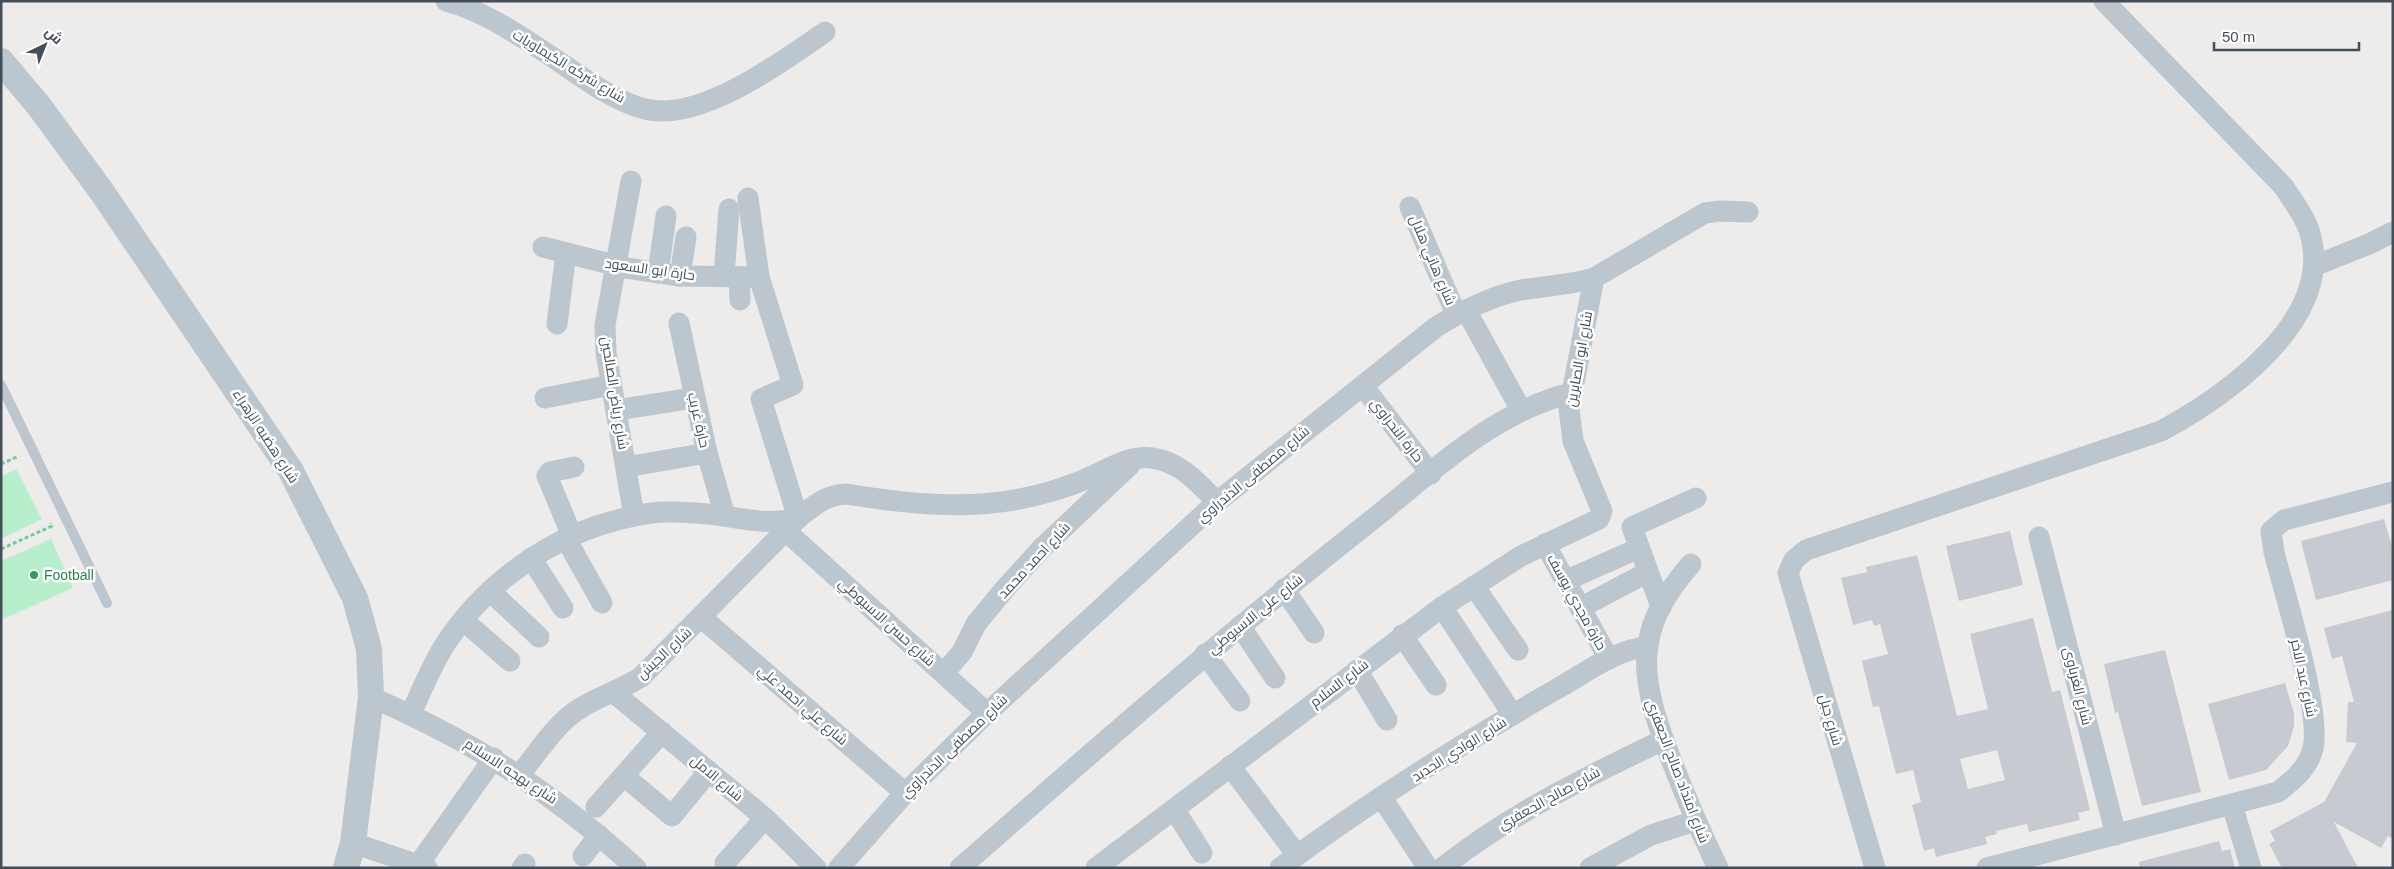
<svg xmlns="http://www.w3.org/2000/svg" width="2394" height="869" font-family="Arial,Cairo,sans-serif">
<rect width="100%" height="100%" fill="#eeebeb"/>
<!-- green -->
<g fill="#b7efcd">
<path d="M16,469l26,50 -41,20v-62z"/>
<path d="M51,539l22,49 -72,32v-59z"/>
</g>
<!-- building -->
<g fill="#c8cad1" fill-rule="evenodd">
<path d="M2384,519l9,31v30l-77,20 -15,-59z"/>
<path d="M2010,531l13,54 -64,16 -13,-55z"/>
<path d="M1917,555l40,161 31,-7 -18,-75 63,-16 19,74 8,-2 30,120 -12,3 2,7 -51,12 -2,-8 -31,7 1,3 -12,3 2,7 -51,13 -2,-9 -10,3 -12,-46 9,-3 -8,-32 -17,4 -17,-68 -6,1 -11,-46 26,-7 -8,-30 -6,2 -2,-6 -19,5 -12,-47 26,-6 -1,-5zM1997,750l8,30 -37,9 -8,-30z"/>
<path d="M2393,610v228l-5,-2 -7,12 -47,-26 24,46h-76l-13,-24 6,-3 -5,-10 54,-29 33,-59 -11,-1 2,-40h6l-12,-46 -10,3 -8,-31z"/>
<path d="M2165,650l36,142 -59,14 -24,-94 -3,1 -11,-49z"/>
<path d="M2285,683l9,30v13l-6,20 -22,24 -37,10 -21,-76z"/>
<path d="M2219,841l3,10 8,-2 5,19h-95l-1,-6z"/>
</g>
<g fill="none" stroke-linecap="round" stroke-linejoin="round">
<!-- path -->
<g stroke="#6ecd9f" stroke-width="3" stroke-dasharray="4 2.5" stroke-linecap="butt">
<path d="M1,464l18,-8"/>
<path d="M1,549l51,-23 -1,-3"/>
</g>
<!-- service -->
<path stroke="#bbc6ce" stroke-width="10" d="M1,385l106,218"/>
<!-- minor -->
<g stroke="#bbc6ce" stroke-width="21">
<path d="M446,1c36,10 67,30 97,50 30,19 68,50 102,58 54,14 137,-47 180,-77"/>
<path d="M631,181l-26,144 1,28 28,163"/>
<path d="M748,198l11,79 34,108 -32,14 37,119"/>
<path d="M1410,207l46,107"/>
<path d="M543,247l83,21 54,8 79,1"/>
<path d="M2314,266l55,-22 24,-12"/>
<path d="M658,273l8,-57"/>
<path d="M680,276l6,-39"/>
<path d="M724,276l5,-67"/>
<path d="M739,277l1,23"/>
<path d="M1466,310l55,100"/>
<path d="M679,323l28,130 18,63"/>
<path d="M557,324l9,-71"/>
<path d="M1363,386l68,88"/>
<path d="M545,398l66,-13"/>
<path d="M616,410l78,-12"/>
<path d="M626,467l81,-14"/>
<path d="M787,532l200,181"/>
<path d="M572,536l-25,-60 3,-4 24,-5"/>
<path d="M2039,537l77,298"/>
<path d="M566,539l36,64"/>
<path d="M1545,544l64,115"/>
<path d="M531,558l32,50"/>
<path d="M1691,564c-62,70 -50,118 -19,198 14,36 29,71 46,106"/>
<path d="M1565,581l74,-33"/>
<path d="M1474,586l44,64"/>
<path d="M1284,589l30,44"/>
<path d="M490,591l49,46"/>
<path d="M1442,607l71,108"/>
<path d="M1661,607l-29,-80 64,-29"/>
<path d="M1580,608l68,-36"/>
<path d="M702,618l203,175"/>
<path d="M463,620l47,41"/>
<path d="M1240,626l35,52"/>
<path d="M1402,635l34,50"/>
<path d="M1205,654l35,47"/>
<path d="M1357,670l30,50"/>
<path d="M944,673l18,-21 14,-28 27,-33 39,-43 88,-83"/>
<path d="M614,693l151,125 51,50"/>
<path d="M371,697c105,46 180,94 265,171"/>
<path d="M411,714c10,-23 20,-47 33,-68 36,-56 93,-100 156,-121 21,-6 45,-13 67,-13 19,0 37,1 56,4 26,4 50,9 75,2"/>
<path d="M1230,766l67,89"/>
<path d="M520,774c18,-21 35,-50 59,-65 20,-13 42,-19 62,-32l157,-159c16,-12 27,-23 48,-24 68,11 135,18 203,-2 13,-4 27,-8 39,-14 21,-9 41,-23 64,-20 29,4 46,25 65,44"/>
<path d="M624,776l48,40 37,-45"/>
<path d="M1382,798l46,70"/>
<path d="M2232,805l19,63"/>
<path d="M596,807l66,-75"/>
<path d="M1174,809l28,44"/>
<path d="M353,843l74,25"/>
<path d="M583,856l16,-21"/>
<path d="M725,863l40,-45"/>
<path d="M418,865l76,-107"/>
<path d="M522,868l3,-4"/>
<path d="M839,868l66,-75 82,-80 230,-211 219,-175c26,-16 55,-31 85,-37 24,-4 49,-5 73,-12l111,-65 15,-2 28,1"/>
<path d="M960,868c133,-117 265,-232 403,-341 64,-50 127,-114 208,-134"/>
<path d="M1096,868l346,-261 79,-51 78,-37 3,-8 -29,-70 -4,-32 25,-131"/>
<path d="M1280,868c87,-65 181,-124 275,-178 29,-16 60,-41 93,-43"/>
<path d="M1442,868c68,-54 144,-91 221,-128"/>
<path d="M1590,868l61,-33 44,-14"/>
<path d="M1875,868l-87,-295 6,-13 12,-10 355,-119c63,-34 171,-109 150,-194 -4,-18 -17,-34 -27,-50l-180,-186"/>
<path d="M1987,868l291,-76c14,-11 28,-22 34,-40 12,-34 -28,-160 -38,-200l-3,-21 13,-11 109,-28"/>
</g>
<!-- tertiary -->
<path stroke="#bbc6ce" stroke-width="26" d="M1,61l38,45 63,86 189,279 64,127 14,51 2,48 -18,146 -7,25"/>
</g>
<!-- markers -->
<circle fill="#2e9e5b" stroke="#fff" stroke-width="2" cx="34" cy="575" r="5"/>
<g text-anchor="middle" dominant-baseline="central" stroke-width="5" stroke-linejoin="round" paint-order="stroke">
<!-- street labels -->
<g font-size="14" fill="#434e59" stroke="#fff">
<text transform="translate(569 66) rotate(31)">شارع شركه الكيماويات</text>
<text transform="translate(1433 260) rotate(67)">شارع هاني هلال</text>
<text transform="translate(650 269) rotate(8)">حارة ابو السعود</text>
<text transform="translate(1579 359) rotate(-80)">شارع ابو الصابرين</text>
<text transform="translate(615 393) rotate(81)">شارع رياض الصالحين</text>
<text transform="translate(699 420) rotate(77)">حارة غريب</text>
<text transform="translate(1397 430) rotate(52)">حارة النحراوي</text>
<text transform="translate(266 436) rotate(57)">شارع هضبه الزهراء</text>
<text transform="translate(1253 474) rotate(-40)">شارع مصطفى الدندراوي</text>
<text transform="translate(1034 560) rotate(-47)">شارع احمد محمد</text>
<text transform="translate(1577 602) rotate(61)">حارة مجدي يوسف</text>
<text transform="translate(1255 614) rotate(-39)">شارع علي الاسيوطي</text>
<text transform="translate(887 622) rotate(42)">شارع حسن الاسيوطي</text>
<text transform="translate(664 653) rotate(-43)">شارع الجيش</text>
<text transform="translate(2304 678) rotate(78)">شارع عبد الاخر</text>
<text transform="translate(1339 683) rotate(-37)">شارع السلام</text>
<text transform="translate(2078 686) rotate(76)">شارع الغرباوى</text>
<text transform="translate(803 705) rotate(41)">شارع علي احمد علي</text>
<text transform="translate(1831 720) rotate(74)">شارع جبل</text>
<text transform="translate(954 746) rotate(-44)">شارع مصطفى الدندراوي</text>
<text transform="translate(1459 749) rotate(-32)">شارع الوادي الجديد</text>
<text transform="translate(511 771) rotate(33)">شارع بهجه الاسلام</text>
<text transform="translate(1678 771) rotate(69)">شارع امتداد صالح الجعفري</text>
<text transform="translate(717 778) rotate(40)">شارع الامل</text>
<text transform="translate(1549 798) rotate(-29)">شارع صالح الجعفري</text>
</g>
<!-- leisure labels -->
<g font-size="14" fill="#27864d" stroke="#fff" text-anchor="start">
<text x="44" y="575">Football</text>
</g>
</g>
<!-- border -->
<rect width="2394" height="869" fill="none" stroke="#434e59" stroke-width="5"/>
<!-- north arrow -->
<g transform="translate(45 45) rotate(43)" stroke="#ffffff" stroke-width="4" paint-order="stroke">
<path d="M0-4L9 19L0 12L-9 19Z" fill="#434e59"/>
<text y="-8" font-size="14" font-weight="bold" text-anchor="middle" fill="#434e59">ش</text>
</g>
<!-- scale -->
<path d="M2214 42v8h145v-8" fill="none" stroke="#434e59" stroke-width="2.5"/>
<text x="2222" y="42" font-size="15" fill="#434e59" stroke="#ffffff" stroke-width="4" paint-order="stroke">50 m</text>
</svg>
